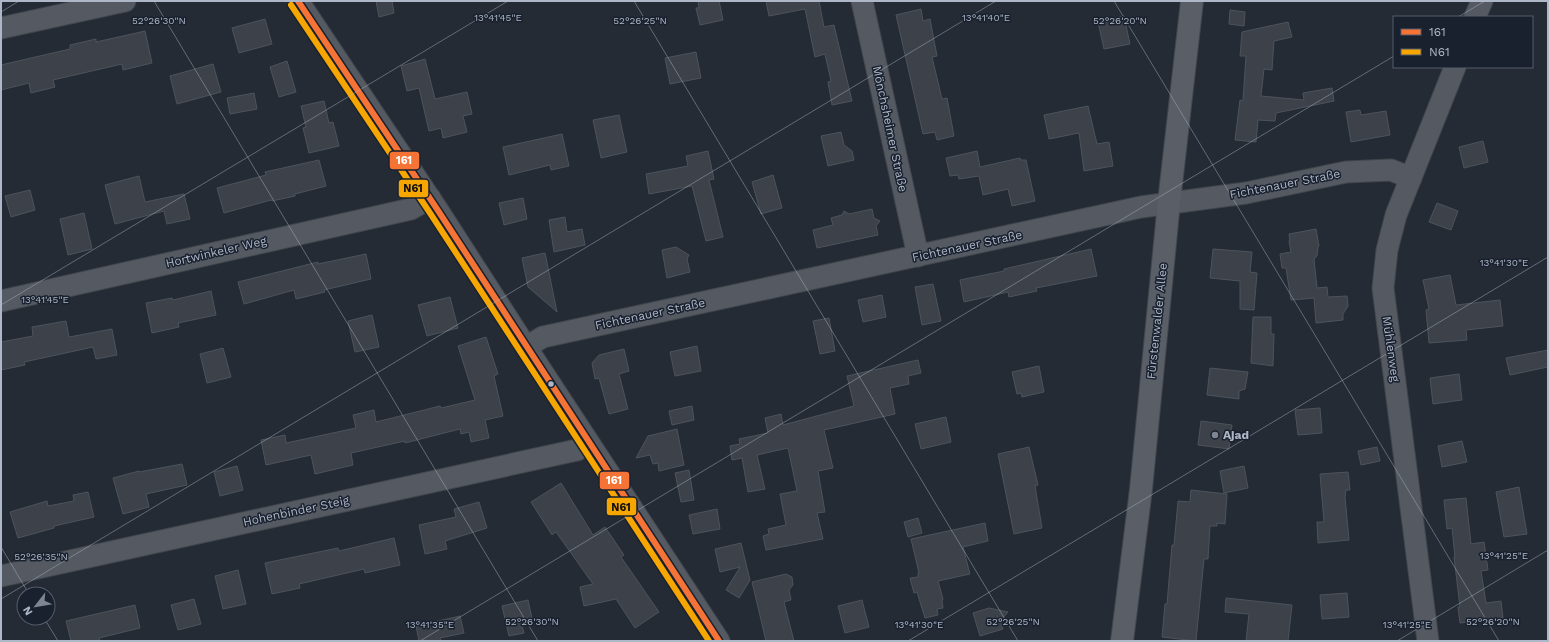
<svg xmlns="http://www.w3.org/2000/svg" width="1549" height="642" font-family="'Work Sans',sans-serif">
<rect width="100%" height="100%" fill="#252b34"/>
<!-- building -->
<g fill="#3d424a" stroke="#4d535c">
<path d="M376,1h16l2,12 -15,4z"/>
<path d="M698,1h21l4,19 -23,5 -4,-17h3z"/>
<path d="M766,1h53l5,26 10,-2 18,76 -20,4 -4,-23 3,-1 -6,-27 -10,3 -10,-48 -36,7z"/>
<path d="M921,9l2,12 7,-2 7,37 -5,1 10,42 5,-1 7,38 -17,4 -2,-8 -12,2 -27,-119z"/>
<path d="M1230,10l15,2 -1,14 -15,-2z"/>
<path d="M1124,16l6,28 -26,5 -6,-27z"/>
<path d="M265,19l7,25 -33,9 -7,-25z"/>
<path d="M1288,22l4,15 -18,4 -2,29 -8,-1 -3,27 43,4 -1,-7 29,-5 2,13 -58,12 -1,8 -17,-1 -2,22 -21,-2 5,-40 3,1 3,-45h-6l2,-24z"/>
<path d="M145,31l7,32 -29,7 -1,-6 -69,16 2,7 -24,6 -2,-10 -28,7v-25l69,-16v-4l26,-6v3z"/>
<path d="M696,52l5,26 -31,6 -5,-26z"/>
<path d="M425,59l10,40 32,-7 5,22 -9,2 4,16 -24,6 -2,-10 -12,3 -10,-43 -12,3 -6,-25z"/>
<path d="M287,61l9,31 -17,5 -9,-30z"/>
<path d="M213,64l8,28 -44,12 -7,-28z"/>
<path d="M254,93l3,16 -27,5 -3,-16z"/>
<path d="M324,101l5,22 4,-1 6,24 -30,7 -6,-25 3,-1 -5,-21z"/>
<path d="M1088,106l9,38 12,-2 4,24 -29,5 -5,-38 -30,6 -5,-24z"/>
<path d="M1360,110l1,5 25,-4 4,24 -39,7 -5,-30z"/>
<path d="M619,115l8,37 -26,6 -8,-38z"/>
<path d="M841,132l3,13 8,6 2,9 -26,6 -7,-30z"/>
<path d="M562,134l7,32 -18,4 -1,-5 -41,10 -6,-28z"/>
<path d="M1483,141l5,21 -24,6 -5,-21z"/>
<path d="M708,151l6,28 -5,1 14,57 -17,4 -14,-55 -43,8 -3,-20 42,-8 -2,-10z"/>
<path d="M977,151l3,16 40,-9 1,2h5l9,41 -23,5 -4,-17 -25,6 -4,-19 -20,3 -1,-4 -8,1 -4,-18z"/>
<path d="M319,160l7,26 -31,8v2l-23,5 -1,-1 -47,13 -7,-25 49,-13 -1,-3z"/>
<path d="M773,175l9,33 -21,6 -9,-32z"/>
<path d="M139,176l6,26 39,-8 6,25 -23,5 -3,-13 -49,13 -10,-39z"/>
<path d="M30,190l5,20 -24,7 -6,-21z"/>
<path d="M523,198l4,21 -23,6 -5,-22z"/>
<path d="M1437,203l21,8 -7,19 -22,-8z"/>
<path d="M872,209l2,9 6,3 -4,5 2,9 -61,13 -4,-18 20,-5 -2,-7 11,-3 2,-4 5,3z"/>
<path d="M84,213l8,36 -24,6 -8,-36z"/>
<path d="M565,217l2,15 15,-3 3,16 -31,7 -5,-32z"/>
<path d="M1316,229l3,17 -1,1 -1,9 -3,3 3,29 10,-1 1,10 19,-1 1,10 -5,8v6l-27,3 -2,-25 -23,2 -5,-32h-4l-2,-14 11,-2 -2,-11h1l-1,-7z"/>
<path d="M676,247l13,8 -2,4 3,13 -23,6 -5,-28z"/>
<path d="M1091,249l6,27 -61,12 1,3 -28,6 -1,-5 -44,10 -4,-22 44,-9v-2z"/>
<path d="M1213,249l39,3 -2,20 7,1 -3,37 -14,-1v-28l-30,-3z"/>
<path d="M545,253l12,59 -29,-25 -6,-29z"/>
<path d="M366,254l5,25 -47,11 1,2 -29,7 -2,-9 -50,14 -6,-22 80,-20v2z"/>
<path d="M1450,275l6,30 44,-5 3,26 -37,4 1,10 -38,3 -3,-33 3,-1 -6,-29z"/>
<path d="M933,284l8,37 -19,4 -7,-38z"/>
<path d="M211,291l5,24 -38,8 1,4 -27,6 -6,-30 26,-5 1,2z"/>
<path d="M882,295l4,22 -23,5 -5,-22z"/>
<path d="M450,297l8,31 -31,8 -9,-31z"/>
<path d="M372,315l7,32 -24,5 -7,-31z"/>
<path d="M1253,317h18v17h3l-1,32 -22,-3z"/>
<path d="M829,318l6,33 -15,3 -7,-33z"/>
<path d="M66,321l3,16 43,-8 5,26 -21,4 -3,-12 -69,15 1,3 -24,5v-28l32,-6 -1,-9z"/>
<path d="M486,337l12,37 -4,2 9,40 -18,4 4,18 -18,4 -2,-10 -8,2 -1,-5 -55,14v-2l-54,12 2,12 -38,9 -4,-19 -45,10 -5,-25 24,-5 1,8 70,-15 -3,-13 21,-5 2,12 64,-16 1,2 34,-8 -17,-54z"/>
<path d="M697,346l4,25 -26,5 -5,-24z"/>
<path d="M223,348l8,29 -24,6 -7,-29z"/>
<path d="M624,349l5,22 -10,3 9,35 -19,5 -10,-36 -4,1 -3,-16 7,-8z"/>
<path d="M1548,350v17l-38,8 -4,-17z"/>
<path d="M918,360l3,13 -13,3 1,8 -19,4 5,26 -71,16 9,38 -15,3 7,41 -8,1 6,26 -57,11 -3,-14 6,-2 -1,-5 18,-4 -6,-31 17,-3 -9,-43 -31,7 8,34 -17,3 -6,-34 -10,2 -2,-14 10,-2 -1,-5 29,-6 -3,-15 16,-4 2,11 71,-19 -7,-30z"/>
<path d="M1039,366l5,26 -22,5 -1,-4 -4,1 -5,-22z"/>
<path d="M1210,368l38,4 -3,17 -6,2v8l-32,-4z"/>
<path d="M1459,374l3,26 -29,4 -3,-26z"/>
<path d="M692,406l2,14 -22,5 -3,-14z"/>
<path d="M1320,408l2,25 -24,2 -3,-25z"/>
<path d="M946,417l5,25 -30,7 -6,-25z"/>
<path d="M1201,421l31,4 -3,24 -31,-4z"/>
<path d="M677,429l7,36 -25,6 -1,-8 -5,1 -3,-9 -14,3 12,-22z"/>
<path d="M1462,441l5,21 -25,5 -4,-21z"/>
<path d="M1029,447l9,38 -3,1 7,42 -28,6 -16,-80z"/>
<path d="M1377,447l3,14 -19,4 -3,-14z"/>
<path d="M182,464l5,21 -41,9 3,13 -26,7 -10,-36 26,-7v1z"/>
<path d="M237,466l6,24 -23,6 -6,-24z"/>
<path d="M1244,466l4,22 -24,5 -4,-22z"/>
<path d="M689,470l5,30 -13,2 -6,-29z"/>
<path d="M1348,472l2,18h-4l-1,7 4,43 -31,3 -1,-21h7l-4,-48z"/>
<path d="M561,483l32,52 12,-8 19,28 -3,2 38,55 -24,16 -19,-29 -32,7 -4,-19 13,-3 -37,-52 -4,3 -21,-33z"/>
<path d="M1519,487l8,47 -23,3 -8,-45z"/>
<path d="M1191,490l36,4 -2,30 -8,-1v3h-7l-2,33h-4l-8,82 -34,-4 3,-33h2l5,-59h2l4,-44 12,1z"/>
<path d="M88,492l6,25 -40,9v2l-36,10 -8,-26 37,-11 1,5 26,-5 -1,-6z"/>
<path d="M1466,498l5,46 13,-2 4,28 -7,1 5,32 15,-2 2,17 -43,5 -2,-16h2l-6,-50h1l-3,-29 -5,1 -3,-29z"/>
<path d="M479,502l8,26 -42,13 2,8 -22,5 -6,-29 37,-8 -2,-8z"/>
<path d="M717,509l3,20 -27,5 -4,-19z"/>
<path d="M918,518l4,15 -14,4 -4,-15z"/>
<path d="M985,523l3,18 -25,6 7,27 -32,7 5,18 -1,2 1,7 -6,1 1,6 -13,3 -8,-26 -3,1 -4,-15 8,-1v-4h1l-8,-34z"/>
<path d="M394,538l6,27 -35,8 -1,-4 -65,15 1,4 -28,6 -7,-31 73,-15 1,3z"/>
<path d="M741,543l9,37 -11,18 -13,-8 14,-23 -20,5 -5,-23z"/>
<path d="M238,570l8,34 -23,5 -8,-33z"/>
<path d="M786,574l6,3 1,8 -4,5 2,10 -7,2 10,39h-28l-14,-59z"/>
<path d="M1347,593l2,24 -27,2 -2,-24z"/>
<path d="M1226,598l66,7 -4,36h-42l3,-27 -24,-2z"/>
<path d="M194,599l7,25 -23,6 -7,-25z"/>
<path d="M528,600l5,23 -11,3 2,7 -15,3 -7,-30z"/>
<path d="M862,600l7,27 -24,6 -7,-27z"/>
<path d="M135,605l5,23 -41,10 1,3h-29l-5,-20z"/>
<path d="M989,608l19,4 -8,9 3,8 -23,7 -7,-23z"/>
<path d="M460,616l4,17 -24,5 1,3h-22l-3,-15z"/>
</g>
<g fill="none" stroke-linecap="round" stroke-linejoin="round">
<defs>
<g id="minor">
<path d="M298,1l139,208 89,138 193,294"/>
<path d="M862,1l56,255"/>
<path d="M1475,17l7,-16"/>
<path d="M1,28l124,-27"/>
<path d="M1,301l410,-92 19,-11"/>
<path d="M526,347l17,-10 598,-130 105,-14 100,-21 45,-2 20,8"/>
<path d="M1,576l576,-126 12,-7"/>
<path d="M1428,641l-45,-353 4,-38 9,-35 59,-148"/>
</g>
<path id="secondary" d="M1122,641l19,-152 28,-287 23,-201"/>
</defs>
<!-- minor casing -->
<use href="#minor" stroke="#41464d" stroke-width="23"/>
<!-- secondary casing -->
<use href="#secondary" stroke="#41464d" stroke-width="24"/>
<!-- minor -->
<use href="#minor" stroke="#555a62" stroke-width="21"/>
<!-- secondary -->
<use href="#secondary" stroke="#595e67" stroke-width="22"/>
<defs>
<path id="bus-1" d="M298,1l139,208 282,432"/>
<path id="bus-2" d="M291,5l139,208 279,428"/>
</defs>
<!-- bus-1 casing -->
<use href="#bus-1" stroke="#19212f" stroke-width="9"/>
<!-- bus-2 casing -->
<use href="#bus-2" stroke="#19212f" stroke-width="9"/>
<!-- bus-1 -->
<use href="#bus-1" stroke="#f57335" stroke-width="6"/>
<!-- bus-2 -->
<use href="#bus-2" stroke="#f7a600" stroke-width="6"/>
</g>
<!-- ticks -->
<path fill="none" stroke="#aeb7c7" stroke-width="1" stroke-opacity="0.45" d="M154,1l384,640M634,1l384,640M1114,1l385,640M1,12l18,-11M1458,17l27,-16M1,305l507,-304M1,547l28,47M1,599l995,-598M44,618l14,23M420,641l974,-585M908,641l640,-384M1397,641l151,-91"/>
<!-- markers -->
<circle fill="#aeb7c7" stroke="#19212f" stroke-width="1.5" cx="551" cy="384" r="3.5"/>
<circle fill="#7e8694" stroke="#19212f" stroke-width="1.5" cx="1215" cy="435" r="4"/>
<g text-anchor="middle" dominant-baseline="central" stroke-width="3" stroke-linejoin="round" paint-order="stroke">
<!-- street labels -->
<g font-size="12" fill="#aeb7c7" stroke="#19212f">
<text transform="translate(890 129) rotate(78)">Mönchsheimer Straße</text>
<text transform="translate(1285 184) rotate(-11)">Fichtenauer Straße</text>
<text transform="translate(967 246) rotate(-12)">Fichtenauer Straße</text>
<text transform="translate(216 252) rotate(-13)">Hortwinkeler Weg</text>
<text transform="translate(650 314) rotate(-12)">Fichtenauer Straße</text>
<text transform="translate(1157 321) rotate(-84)">Fürstenwalder Allee</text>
<text transform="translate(1391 349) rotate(82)">Mühlenweg</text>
<text transform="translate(296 511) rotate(-12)">Hohenbinder Steig</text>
</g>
<!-- poi labels -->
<g font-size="12" font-weight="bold" fill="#aeb7c7" stroke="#19212f" text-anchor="start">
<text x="1223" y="435">Ajad</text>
</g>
</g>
<g font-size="10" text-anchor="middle" fill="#aeb7c7" stroke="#19212f" stroke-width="3" stroke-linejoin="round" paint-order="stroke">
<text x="498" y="21">13°41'45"E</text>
<text x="986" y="21">13°41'40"E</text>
<text x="159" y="24">52°26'30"N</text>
<text x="640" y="24">52°26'25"N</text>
<text x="1120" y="24">52°26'20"N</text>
<text x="1504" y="266">13°41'30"E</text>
<text x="45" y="303">13°41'45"E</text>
<text x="1504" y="559">13°41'25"E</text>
<text x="41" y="560">52°26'35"N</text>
<text x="532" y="625">52°26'30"N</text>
<text x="1013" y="625">52°26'25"N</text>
<text x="1493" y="625">52°26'20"N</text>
<text x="430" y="628">13°41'35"E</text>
<text x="919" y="628">13°41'30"E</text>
<text x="1407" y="628">13°41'25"E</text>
</g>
<g stroke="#19212f" stroke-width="1.5">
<rect x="389" y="151" width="31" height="19" rx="4" fill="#f57335"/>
<rect x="398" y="179" width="31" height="19" rx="4" fill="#f7a600"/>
<rect x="599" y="471" width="31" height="19" rx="4" fill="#f57335"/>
<rect x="606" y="497" width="31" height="19" rx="4" fill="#f7a600"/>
</g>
<g font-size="11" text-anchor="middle" font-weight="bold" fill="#fff">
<text x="404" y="164">161</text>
<text x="614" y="484">161</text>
</g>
<g font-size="11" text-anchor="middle" font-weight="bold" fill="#111">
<text x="413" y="192">N61</text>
<text x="621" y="511">N61</text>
</g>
<!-- border -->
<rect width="1549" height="642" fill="none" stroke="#aeb7c7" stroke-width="4"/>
<!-- legend -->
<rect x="1393" y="16" width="140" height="52" fill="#19212f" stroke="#555d6c"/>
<rect x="1401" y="29" width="20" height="6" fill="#f57335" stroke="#555d6c"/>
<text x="1429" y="36" font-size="12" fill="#aeb7c7">161</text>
<rect x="1401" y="49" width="20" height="6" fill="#f7a600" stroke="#555d6c"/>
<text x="1429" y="56" font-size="12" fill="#aeb7c7">N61</text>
<!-- north arrow -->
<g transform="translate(36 606) rotate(239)"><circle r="19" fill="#19212f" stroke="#555d6c"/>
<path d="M0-3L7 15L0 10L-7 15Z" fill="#7e8694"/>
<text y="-6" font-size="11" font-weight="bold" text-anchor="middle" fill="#aeb7c7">N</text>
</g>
</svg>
